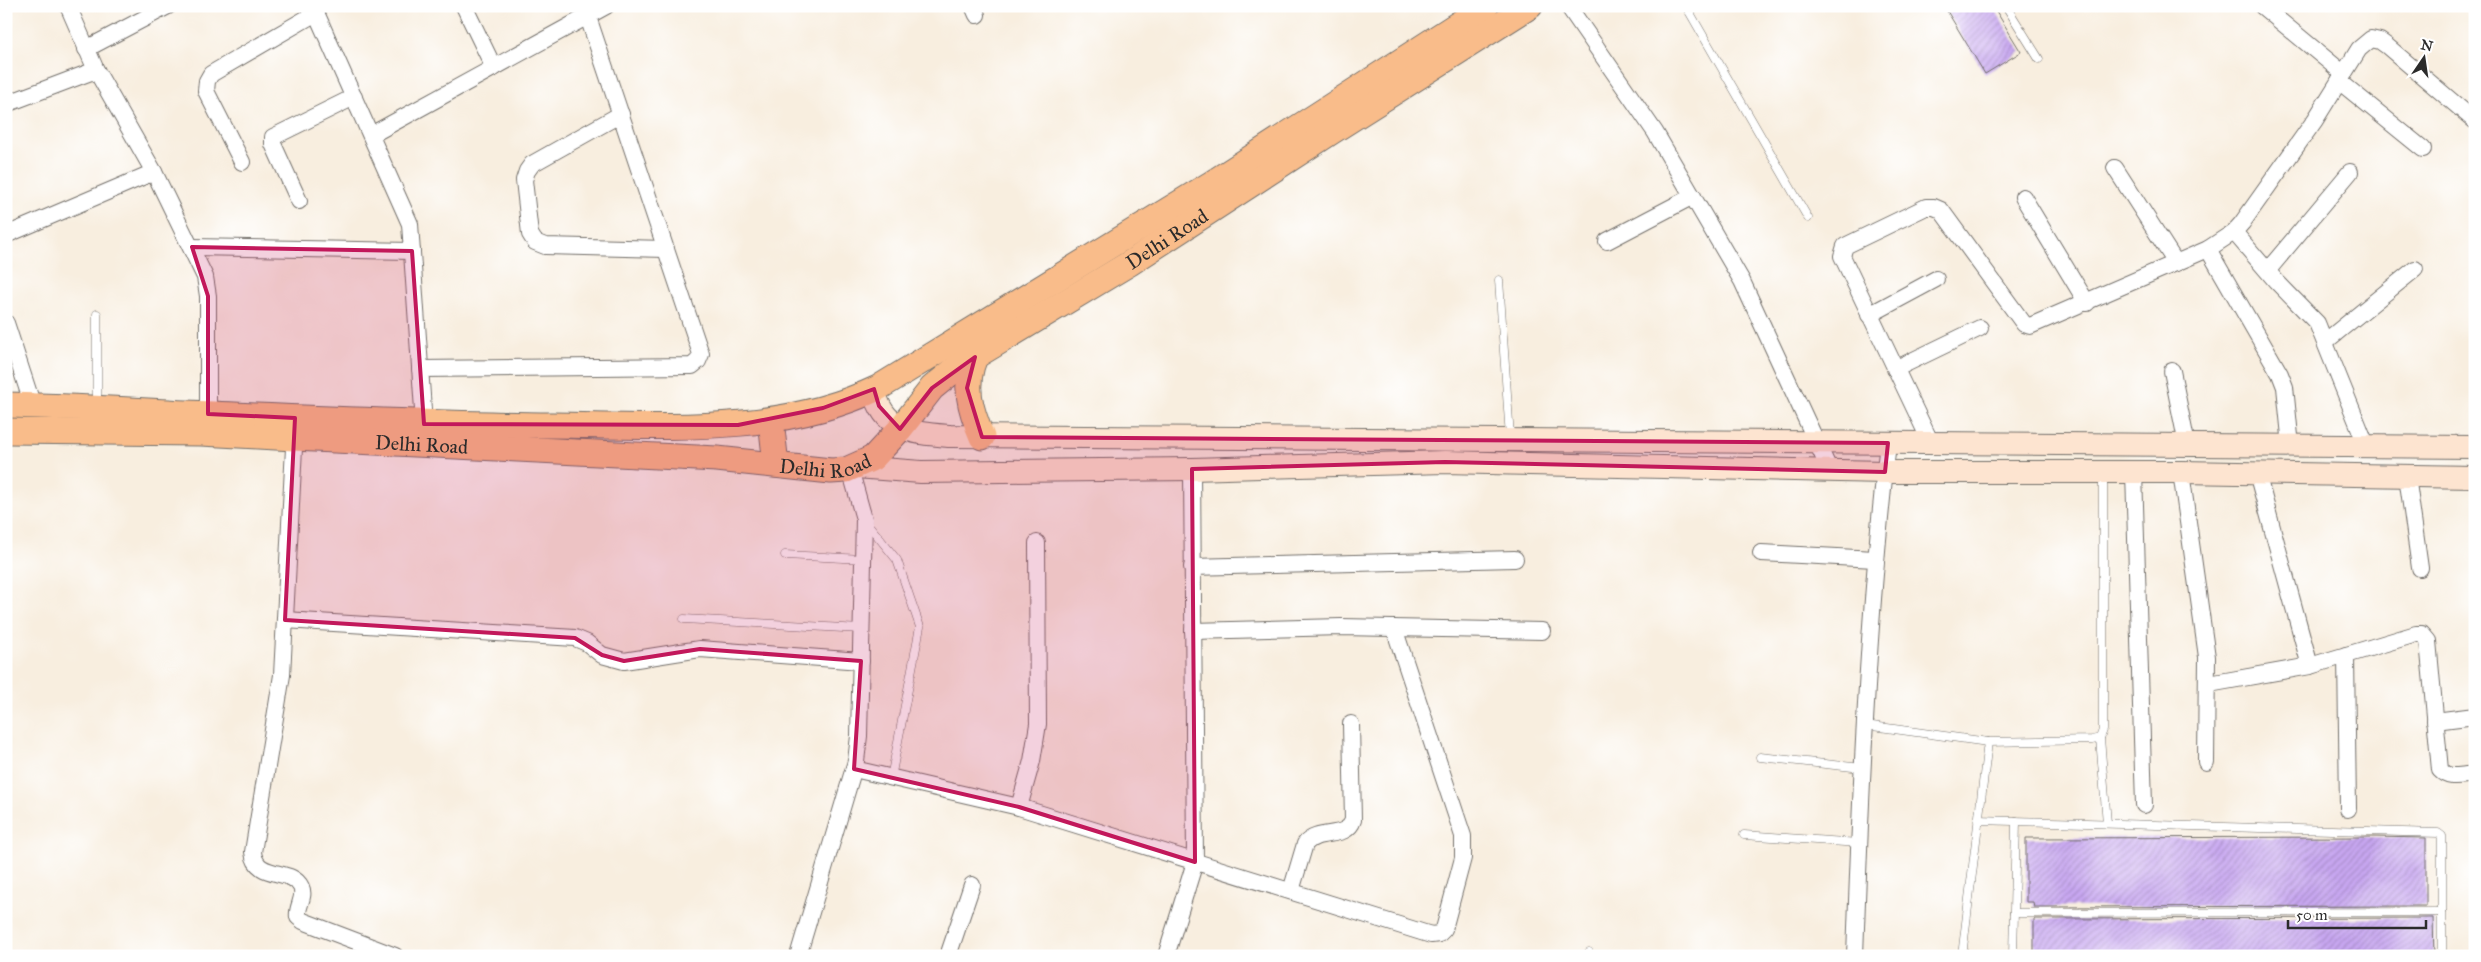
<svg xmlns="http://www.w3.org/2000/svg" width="2481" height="962" font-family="'IM FELL Great Primer',serif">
<defs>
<pattern id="building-hatch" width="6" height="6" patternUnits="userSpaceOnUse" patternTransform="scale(1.25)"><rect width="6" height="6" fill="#c8a7f1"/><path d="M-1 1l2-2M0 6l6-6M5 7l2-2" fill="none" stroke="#a388c3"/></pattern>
</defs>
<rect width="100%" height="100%" fill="#fff"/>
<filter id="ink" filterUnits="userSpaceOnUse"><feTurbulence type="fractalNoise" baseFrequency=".02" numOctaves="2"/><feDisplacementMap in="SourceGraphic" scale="10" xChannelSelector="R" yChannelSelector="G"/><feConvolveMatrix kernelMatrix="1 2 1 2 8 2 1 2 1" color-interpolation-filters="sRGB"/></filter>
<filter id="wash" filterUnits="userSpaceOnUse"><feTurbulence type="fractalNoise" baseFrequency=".0096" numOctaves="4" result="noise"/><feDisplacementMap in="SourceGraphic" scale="20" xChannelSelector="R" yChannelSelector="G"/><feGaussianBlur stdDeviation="1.12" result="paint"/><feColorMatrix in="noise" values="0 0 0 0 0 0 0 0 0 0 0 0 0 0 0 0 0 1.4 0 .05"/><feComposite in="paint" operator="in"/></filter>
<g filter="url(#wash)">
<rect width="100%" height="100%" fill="#f8eedf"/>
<g id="blocks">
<!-- building -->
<g fill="url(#building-hatch)">
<path d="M1944,6h49l28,46 -36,22z"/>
<path d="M2373,837l53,1v68l-392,1 -1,-5h-7v-64z"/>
<path d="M2433,918l1,38h-400v-37z"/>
</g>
</g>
</g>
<g filter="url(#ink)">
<use href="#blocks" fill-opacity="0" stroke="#736f6a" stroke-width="1"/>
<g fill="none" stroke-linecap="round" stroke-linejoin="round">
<defs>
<g id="lane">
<path d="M1686,6l122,212"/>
<path d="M2006,6l33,53"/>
<path d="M1499,280l11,157"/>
<path d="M97,404v-90"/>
<path d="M867,523l30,37 23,67 -29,151"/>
<path d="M785,555l78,4"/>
<path d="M684,619l177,10"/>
<path d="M1865,725l123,17 104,-2 8,-2 3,-8v-255"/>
<path d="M2100,738l7,85"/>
<path d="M1760,757l102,11"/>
<path d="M1978,820l460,13 4,3v120"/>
<path d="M1744,835l115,8"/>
<path d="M2014,913l428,-1"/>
<path d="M1588,956l1,-4"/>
<path d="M1962,956l26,-214"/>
<path d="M2013,956l3,-135"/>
</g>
<g id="street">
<path d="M68,6l28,64 58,102 51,105 3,19v118"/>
<path d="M313,6l97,218 14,200"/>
<path d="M464,6l30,62"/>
<path d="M973,6l4,9"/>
<path d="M1568,6l87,126 87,149 88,190"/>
<path d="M2262,6l82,68"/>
<path d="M86,49l82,-43"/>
<path d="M2339,81l84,68"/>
<path d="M6,104l90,-34"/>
<path d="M621,114l-89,50 -5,7 -3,9 6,54 5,8 10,4 121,3"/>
<path d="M371,135l235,-129"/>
<path d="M242,162l-36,-71 1,-10 4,-7 105,-61"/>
<path d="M2115,168l61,95"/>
<path d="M2023,197l64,106"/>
<path d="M299,201l-26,-57v-7l81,-40"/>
<path d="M2234,232l42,49 41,42 50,124"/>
<path d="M6,235l148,-63"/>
<path d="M1607,241l86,-45"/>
<path d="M192,247l220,4"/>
<path d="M2208,249l72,125 5,13 6,59"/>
<path d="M2268,270l82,-98"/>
<path d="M1869,315l67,-36"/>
<path d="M6,323l27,83"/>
<path d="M2326,341l89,-72"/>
<path d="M420,369l272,-3 6,-5 3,-7 -113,-337"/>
<path d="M1895,369l85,-41"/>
<path d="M2172,371l15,74"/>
<path d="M295,429l-13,246 -29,177c3,29 39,15 48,35 5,10 -5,20 -3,30l5,4 92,35"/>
<path d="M1931,443l-89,-187 3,-10 81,-39h8l7,3 83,114 6,2 178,-77 26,-17 8,-9 73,-103 44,-71 12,-10 9,2 7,5 88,75"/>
<path d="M2134,472l10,333"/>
<path d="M2181,472l26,185 -1,105"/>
<path d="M2257,473l53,193"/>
<path d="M2407,476l13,92"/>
<path d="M1761,553l114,6"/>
<path d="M1192,567l323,-8"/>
<path d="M285,620l290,18 12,5 15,12 22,6 76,-12 161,12"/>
<path d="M1193,631l148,-4 201,4"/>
<path d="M2346,655l2,154"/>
<path d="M2209,684l101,-18 106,-32h6l6,7 12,129c9,10 22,5 35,4"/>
<path d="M2435,721l40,-5"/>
<path d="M854,769l165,38 412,128 8,-1 5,-5 19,-71v-22l-69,-208"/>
<path d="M1019,807l13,-46 6,-37 -1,-181"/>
<path d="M1291,891l14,-47c13,-16 42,-4 48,-24l-2,-96"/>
<path d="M798,956l58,-195 3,-25 5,-217 -14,-50"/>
<path d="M948,956l24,-71"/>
<path d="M1166,956l29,-94 -3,-393"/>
<path d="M1855,956c6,-171 13,-343 33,-513"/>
</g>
<g id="secondary">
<path d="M874,389c9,43 40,44 76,47l1525,11"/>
<path d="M856,467l65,5 271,-3 253,-7 440,10h296l294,5"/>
</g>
<g id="primary">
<path d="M975,357c-12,28 -5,52 7,80"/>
<path d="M6,405c60,1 121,5 181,8 122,5 243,11 365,12 109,1 225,11 326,-37l331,-203 277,-179"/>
<path d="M771,420l5,45"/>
<path id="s1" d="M6,431l195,2 93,5 423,21 114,12 15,-1 27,-12 27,-29 32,-41 27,-22 171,-103 201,-131 199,-126"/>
</g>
</defs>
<!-- lane casing -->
<use href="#lane" stroke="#736f6a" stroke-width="9"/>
<!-- street casing -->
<use href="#street" stroke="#736f6a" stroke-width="18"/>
<!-- secondary casing -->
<use href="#secondary" stroke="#736f6a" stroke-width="24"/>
<!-- primary casing -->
<use href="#primary" stroke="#736f6a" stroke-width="27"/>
<!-- lane -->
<use href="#lane" stroke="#fff" stroke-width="8"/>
<!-- street -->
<use href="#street" stroke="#fff" stroke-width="16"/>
<!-- secondary -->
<use href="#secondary" stroke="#fde4d0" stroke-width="22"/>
<!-- primary -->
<use href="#primary" stroke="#f9bc8a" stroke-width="25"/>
</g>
</g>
<!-- marked area -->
<path fill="#c2185b" fill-opacity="0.2" stroke="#c2185b" stroke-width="4" stroke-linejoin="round" d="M192,247l220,4 12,173 314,1 85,-17 51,-19 5,17 21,23 32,-41 43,-31 -8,31 15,49 906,6 -3,29 -440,-10 -253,7 3,393 -176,-55 -165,-38 7,-108 -161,-12 -76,12 -22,-6 -27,-17 -290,-18 10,-202 -87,-4v-118z"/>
<g text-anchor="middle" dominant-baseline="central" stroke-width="5" stroke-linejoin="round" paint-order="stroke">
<!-- street labels -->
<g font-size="20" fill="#2b2b2b" stroke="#fff">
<text stroke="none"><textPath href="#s1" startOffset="1241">Delhi Road</textPath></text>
<text stroke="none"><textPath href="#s1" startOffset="416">Delhi Road</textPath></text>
<text stroke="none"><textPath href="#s1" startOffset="821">Delhi Road</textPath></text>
</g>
</g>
<!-- margin -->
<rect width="2481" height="962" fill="none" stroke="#fff" stroke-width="25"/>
<!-- north arrow -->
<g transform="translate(2424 58) rotate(13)" stroke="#ffffff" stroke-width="4" paint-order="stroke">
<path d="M0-4L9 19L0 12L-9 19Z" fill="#2b2b2b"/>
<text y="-8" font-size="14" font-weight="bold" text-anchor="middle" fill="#2b2b2b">N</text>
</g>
<!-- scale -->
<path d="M2288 920v8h138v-8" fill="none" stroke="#2b2b2b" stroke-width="2.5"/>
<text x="2296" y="920" font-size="15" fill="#2b2b2b" stroke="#ffffff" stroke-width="4" paint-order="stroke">50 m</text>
</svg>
